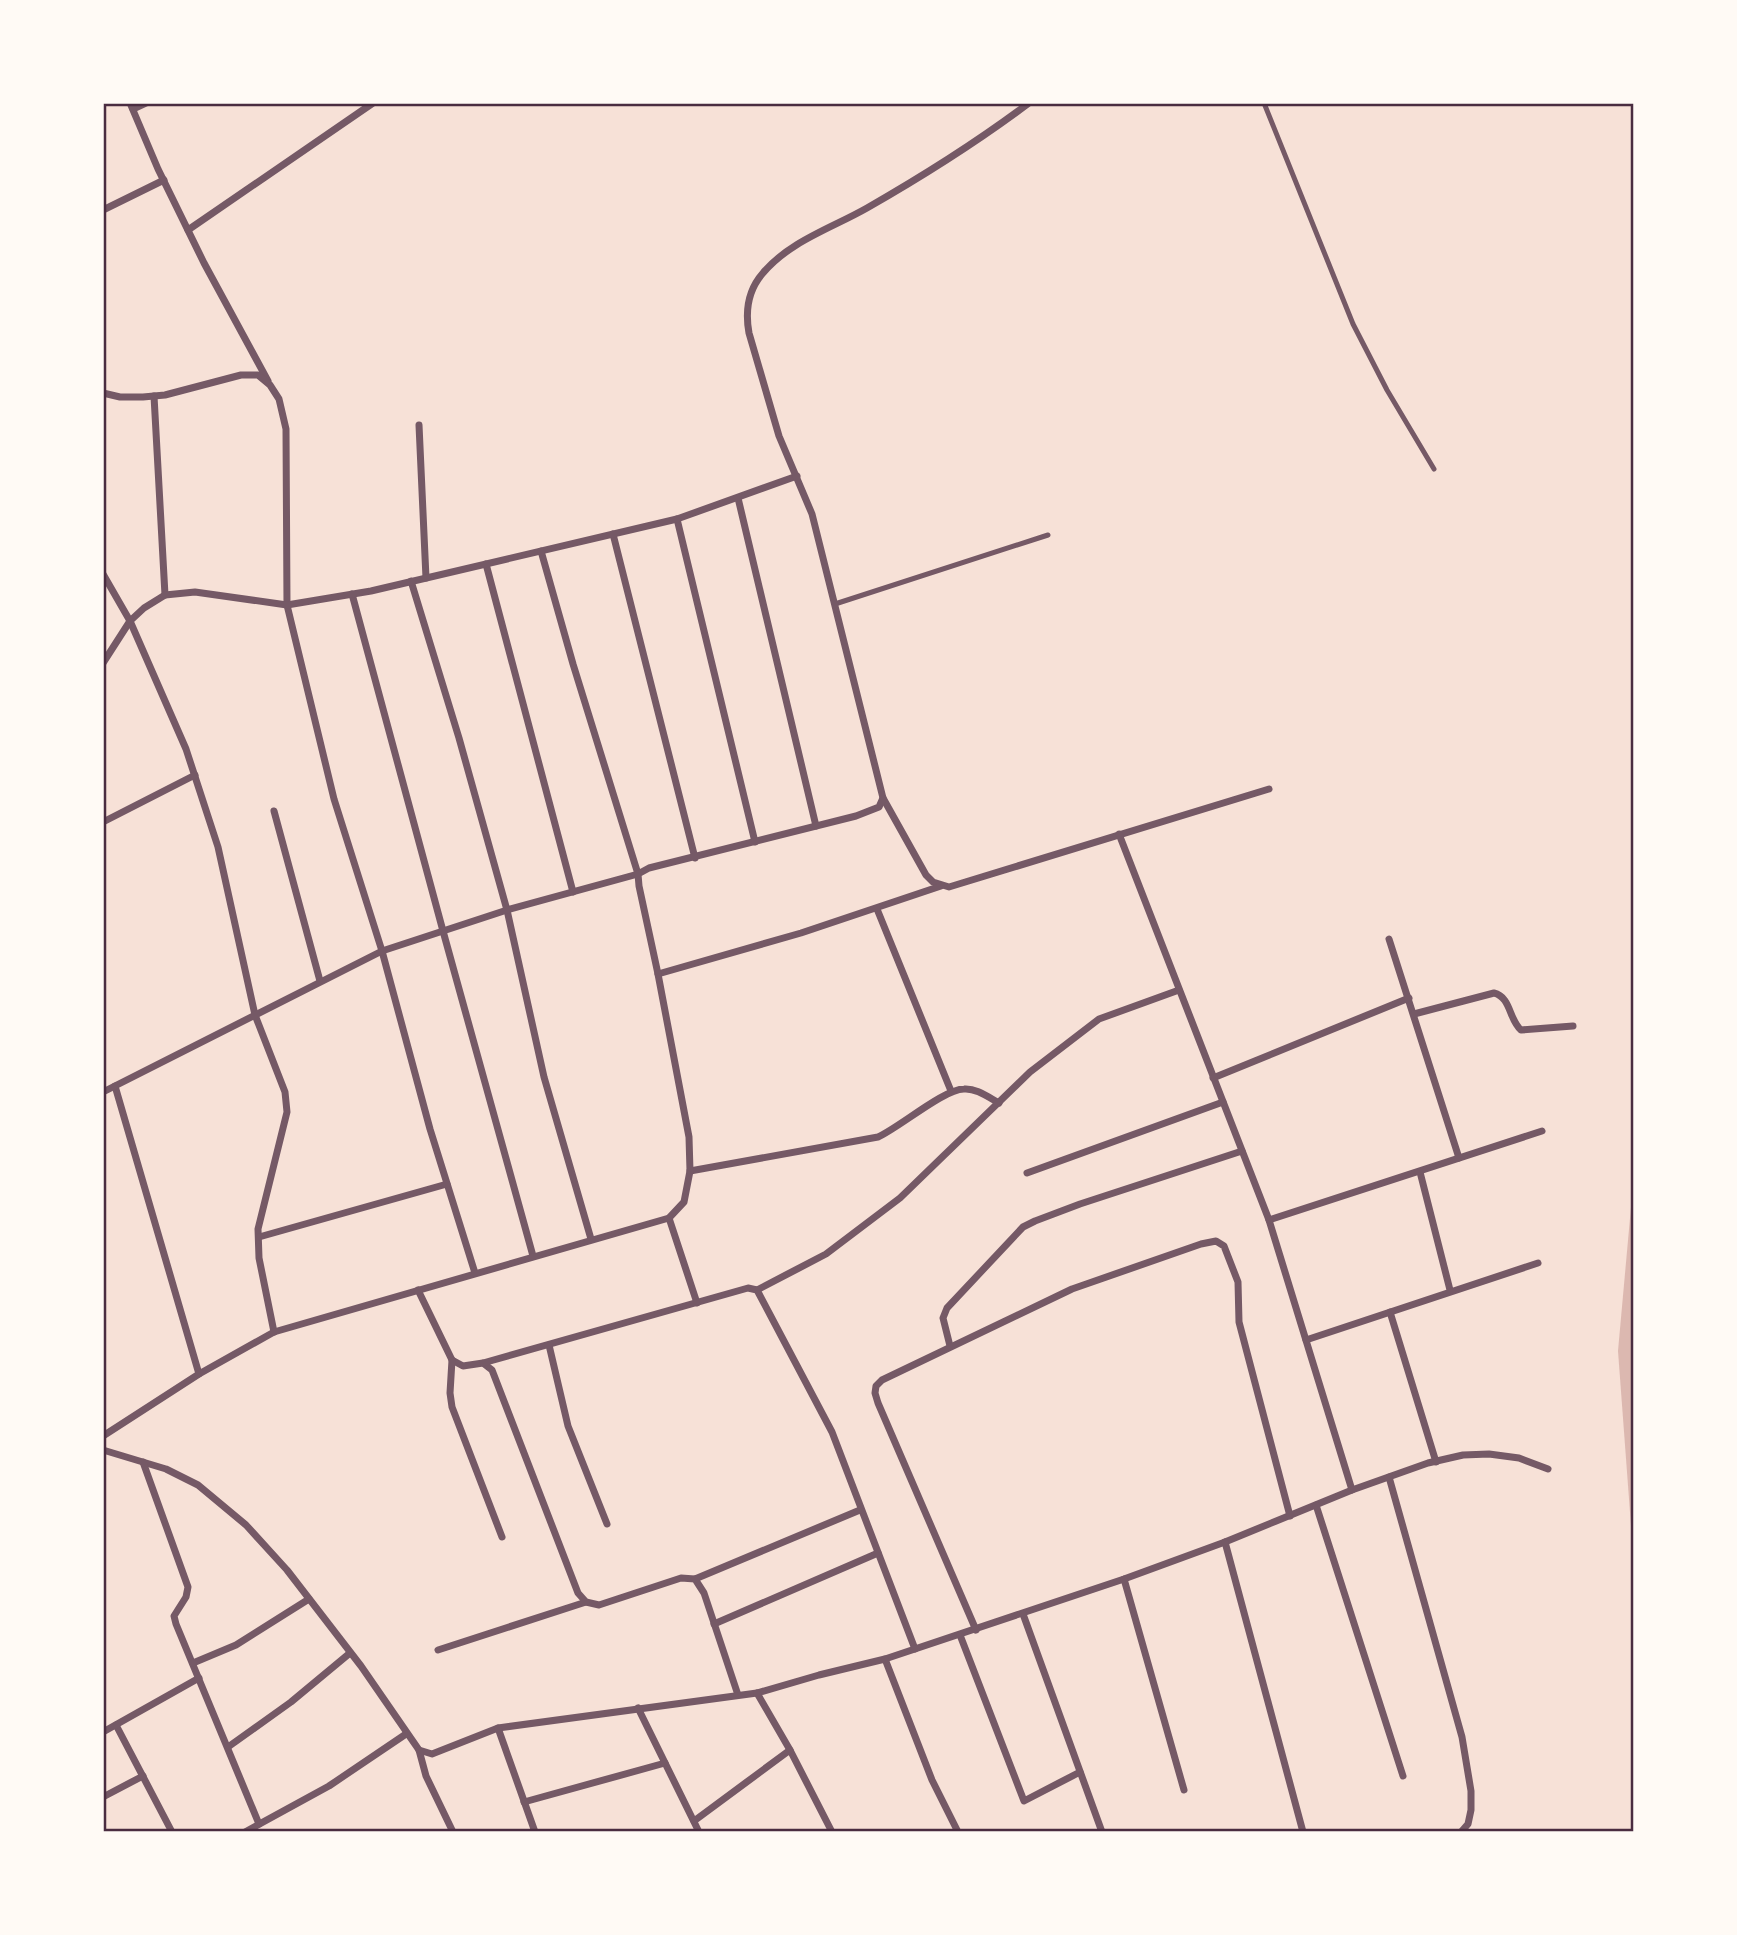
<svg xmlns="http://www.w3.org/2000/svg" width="1737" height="1935" font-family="'Varela Round',sans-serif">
<rect width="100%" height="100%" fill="#f7e1d7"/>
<!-- water -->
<path fill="#dcb8b0" d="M1634,1174v392l-16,-215z"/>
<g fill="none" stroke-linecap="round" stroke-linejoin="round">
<!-- service -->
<g stroke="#755966" stroke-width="5">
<path d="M1264,103l89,221 34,66 47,79"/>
<path d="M835,604l213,-69"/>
</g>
<!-- minor -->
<g stroke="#755966" stroke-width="7">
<path d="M130,103l28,66 46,94 64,118"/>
<path d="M133,109l13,-6"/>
<path d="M103,210l61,-30"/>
<path d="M188,230l185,-127"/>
<path d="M103,393l17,4h23l22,-2 76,-20h17l12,10 9,14 7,30 1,176 47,194 48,152 48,178 45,144"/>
<path d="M154,396l11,199"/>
<path d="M419,425l7,153"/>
<path d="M738,498l78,328"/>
<path d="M677,519l78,323"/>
<path d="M613,534l82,324"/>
<path d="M486,564l87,328"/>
<path d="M103,574l27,47 56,128 32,98 37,168 30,77 2,20 -29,117 1,29 15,74"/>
<path d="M411,581l48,157 48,172 37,167 47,162"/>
<path d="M352,594l91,337 90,325"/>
<path d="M103,663l27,-42 14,-13 21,-13 30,-3 92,13 84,-14 306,-72 120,-43"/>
<path d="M883,798l43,77 7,7 16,5 320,-98"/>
<path d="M274,811l46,170"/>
<path d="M103,822l92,-47"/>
<path d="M1119,834l150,386 83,270"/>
<path d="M877,909l74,182"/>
<path d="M1389,939l70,219"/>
<path d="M658,974l143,-41 140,-47"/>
<path d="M1414,1014l80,-21c17,4 15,27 27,37l52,-4"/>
<path d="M1213,1078l196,-80"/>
<path d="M115,1086l84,288"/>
<path d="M103,1092l279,-141 125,-41 131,-36 -65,-210 -32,-113"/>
<path d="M690,1171l188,-34c22,-10 66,-48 86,-48 12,-1 24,8 35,14"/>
<path d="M1420,1172l30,118"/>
<path d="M1027,1173l196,-71"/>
<path d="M669,1218l28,85"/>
<path d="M1269,1220l273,-89"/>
<path d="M259,1237l188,-53"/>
<path d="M418,1290l34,70 11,6 20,-3 9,7 86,223 8,9 13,3 82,-27 14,1 9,14 34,102"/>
<path d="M757,1290l69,-36 74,-56 130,-126 69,-53 80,-29"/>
<path d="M1390,1312l46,150"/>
<path d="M1306,1340l232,-77"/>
<path d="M549,1345l19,81 39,98"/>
<path d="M950,1346l-7,-28 4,-10 76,-81 12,-6 45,-17 162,-53"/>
<path d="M452,1360l-2,33 2,14 50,130"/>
<path d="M483,1363l265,-75 9,2 75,142 83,217"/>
<path d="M103,1436l96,-62 75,-42 395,-114 15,-16 6,-31 -1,-34 -31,-163 -19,-88 -1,-12 11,-6 207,-52 23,-9 4,-9 -71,-284 -33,-78 -30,-103c-4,-22 -1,-43 14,-60 27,-32 69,-45 104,-65 56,-32 110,-66 162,-105"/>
<path d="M103,1450l63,19 32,16 48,40 41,45 74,96 58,84 13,4 66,-26 259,-35 62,-18 66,-16 239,-80 101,-37 127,-52 76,-27 35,-8 26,-1 30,4 29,11"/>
<path d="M143,1462l45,125 -2,10 -12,19 2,8 83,200"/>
<path d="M1389,1477l73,260 9,54v19l-3,14 -7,8"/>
<path d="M1316,1505l87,271"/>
<path d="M1225,1542l78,290"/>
<path d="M695,1579l165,-69"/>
<path d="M1124,1579l60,211"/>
<path d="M1023,1614l79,218"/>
<path d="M714,1624l164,-71"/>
<path d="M976,1630l-98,-227 -3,-10 1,-7 6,-6 190,-91 129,-45 15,-3 8,5 14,36 1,40 51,194"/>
<path d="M960,1635l64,166 56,-29"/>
<path d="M438,1650l148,-48"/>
<path d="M885,1659l47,121 26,52"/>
<path d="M193,1663l43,-18 73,-46"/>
<path d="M757,1693l33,57 42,82"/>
<path d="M638,1708l61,124"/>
<path d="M116,1725l56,107"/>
<path d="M498,1728l37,104"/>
<path d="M103,1732l96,-54"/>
<path d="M228,1747l63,-45 59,-49"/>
<path d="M419,1750l7,26 27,56"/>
<path d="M103,1797l40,-21"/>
<path d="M524,1802l141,-39"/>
<path d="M694,1821l96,-71"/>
<path d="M245,1832l84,-46 77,-52"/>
</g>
</g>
<!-- border -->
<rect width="1737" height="1935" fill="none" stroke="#fffaf5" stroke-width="210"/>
<rect x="105" y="105" width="1527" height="1725" fill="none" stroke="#4a2c40" stroke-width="2.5"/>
</svg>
